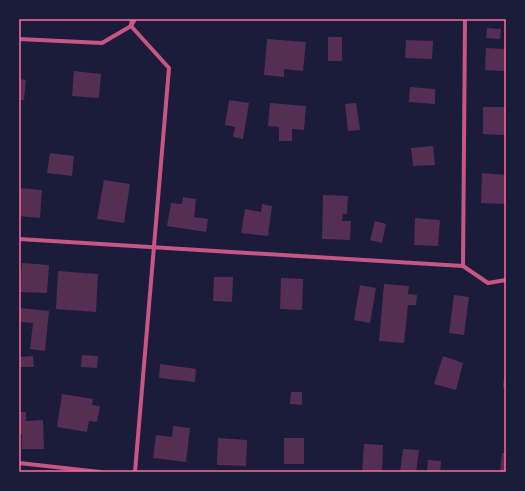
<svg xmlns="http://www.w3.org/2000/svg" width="525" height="491" font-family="'PT Sans Narrow',sans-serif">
<rect width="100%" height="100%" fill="#1b1b3a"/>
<!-- building -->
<g fill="#542f53">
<path d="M487,28l14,1 -1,10 -14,-1z"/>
<rect x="328" y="37" width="14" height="24"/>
<path d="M267,39l39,3 -3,29 -19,-2v8l-20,-2z"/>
<path d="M406,40l27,1 -1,18 -27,-1z"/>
<path d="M486,48l20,1v22l-21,-1z"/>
<path d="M74,71l27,3 -2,24 -27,-2z"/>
<path d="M19,79l7,1 -2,20h-5z"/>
<path d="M410,87l25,2v15l-26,-2z"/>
<path d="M229,100l20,3 -6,36 -10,-2 2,-10 -10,-2z"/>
<path d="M270,103l36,3 -2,24 -12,-1v12h-13v-14l-11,-1z"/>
<path d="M356,103l4,27 -12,1 -3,-27z"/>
<path d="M483,107h23l-1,28 -22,-1z"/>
<path d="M433,146l2,19 -22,1 -2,-18z"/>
<path d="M50,153l24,3 -2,20 -25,-3z"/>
<path d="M482,173l24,2v29l-25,-1z"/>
<path d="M104,180l26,4 -6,39 -27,-4z"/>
<path d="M19,188l23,2 -2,28 -21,-2z"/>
<path d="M323,195l25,1 -1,18h-4l-1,7h9l-1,19 -28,-1z"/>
<path d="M183,197l13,2 -2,18 14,2 -2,13 -39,-6 4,-23 11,1z"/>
<path d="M262,204l10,2 -4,30 -27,-3 4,-24 16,3z"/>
<path d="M415,218l25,2 -2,26 -24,-1z"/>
<path d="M375,221l11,3 -4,19 -12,-3z"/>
<path d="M22,263l27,2 -2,28 -27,-1z"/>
<path d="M58,271l40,3 -2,38 -40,-3z"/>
<path d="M214,277h19l-1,25 -19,-1z"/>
<path d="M281,278l22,1 -1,31 -22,-1z"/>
<path d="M384,284l25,2 -1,8 9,1 -1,10h-8l-4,38 -25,-2z"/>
<path d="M360,285l16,3 -6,35 -16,-3z"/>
<path d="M454,295l15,2 -5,38 -15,-2z"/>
<path d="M20,308l29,3 -4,40 -15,-2 3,-26 -14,-1z"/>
<path d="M82,355l16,1 -1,12 -16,-1z"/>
<path d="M33,356l1,11h-15v-10z"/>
<path d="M443,356l20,7 -7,27 -22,-6z"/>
<path d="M160,364l36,5 -1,13 -36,-4z"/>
<path d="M505,370h1v17h-3z"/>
<path d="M291,392h11v13l-12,-1z"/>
<path d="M62,394l31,5 -1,6 8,1 -3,16 -8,-1 -2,11 -30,-5z"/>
<path d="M19,412h7v9l17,-1 1,29h-22v-15h-3z"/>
<path d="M173,426l17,2 -4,34 -33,-4 3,-23 16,2z"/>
<path d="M218,438l29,2 -1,26 -29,-1z"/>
<rect x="284" y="438" width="20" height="26"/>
<path d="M364,444l19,1 -1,27h-20z"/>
<path d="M403,449l16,1 -3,22h-16z"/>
<path d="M502,453h4v19h-6z"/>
<path d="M428,460l13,1 -1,11h-13z"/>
</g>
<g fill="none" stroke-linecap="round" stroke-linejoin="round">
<!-- minor -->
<g stroke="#c65784" stroke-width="4">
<path d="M132,19l-1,7 38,42 -34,404"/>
<path d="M19,39l83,4 29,-17 4,-7"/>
<path d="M19,239l444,27"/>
<path d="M463,266l2,-247"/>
<path d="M463,266l25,17 18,-3"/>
<path d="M19,463l81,9"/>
</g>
</g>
<!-- border -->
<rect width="525" height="491" fill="none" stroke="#1b1b3a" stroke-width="40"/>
<rect x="20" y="20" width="485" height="451" fill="none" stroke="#ff6b9d" stroke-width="1.5"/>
</svg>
